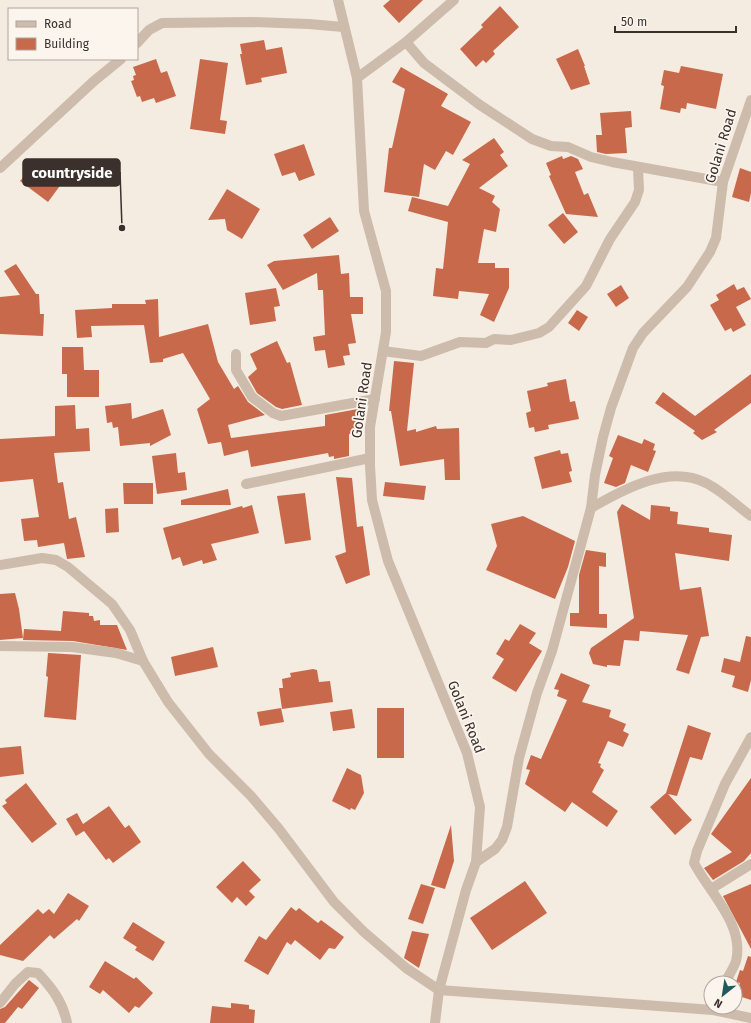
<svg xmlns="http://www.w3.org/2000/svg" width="751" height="1023" font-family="'Fira Sans',sans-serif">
<rect width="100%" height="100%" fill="#f4ebe1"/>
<!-- building -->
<g fill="#c8694b">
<path d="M390,0h33l-24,23 -16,-17z"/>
<path d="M500,6l19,21 -26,24 2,3 -9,9 -3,-3 -7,7 -16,-18 23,-22 -2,-2z"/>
<path d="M264,40l2,10 16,-3 5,26 -26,5 1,4 -16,3 -6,-31h2l-2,-10z"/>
<path d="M578,49l7,17h-1l6,18 -19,6 -15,-31z"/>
<path d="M156,59l5,14 6,-2 9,25 -20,7 -2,-5 -12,4 -2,-6 -3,1 -6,-16 3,-1 -1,-4 3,-1 -3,-8z"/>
<path d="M200,59l28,4 -8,57 7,1 -2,13 -35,-5z"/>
<path d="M681,66l42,8 -7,35 -29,-6 -1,6 -5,-1 -1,5 -20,-4 4,-23 -3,-1 3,-15 15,3z"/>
<path d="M401,67l47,27 -7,12 30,16 -18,33 -7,-4 -11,19 -11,-6 -5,33 -35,-5 5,-44h3l13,-59 -13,-7z"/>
<path d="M631,111l1,16 -7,1 2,25 -21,1 -9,-2 -1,-17h6l-2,-22z"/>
<path d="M494,138l10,14 -4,3 8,11 -29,22 16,8 -3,6 8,7 -4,23 -12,-3 -6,34h17v5h14v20l-15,34 -14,-7 9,-21 -30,-3 -1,8 -25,-3 3,-28 7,1 5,-47 -40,-11 4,-14 36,9 22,-42 -8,-4z"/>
<path d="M304,144l11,31 -16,6 -4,-9 -13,4 -8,-22z"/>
<path d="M562,156l1,3 8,-3 7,3 5,10 -8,3 9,23 4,-2 10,24 -32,-3 -17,-38 2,-1 -5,-12z"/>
<path d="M35,163l27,20 -14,19 -28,-21z"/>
<path d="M740,168l11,4v21l-2,9 -17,-5z"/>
<path d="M227,189l33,20 -18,30 -15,-9 -2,-11 -17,1z"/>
<path d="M563,213l15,19 -14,12 -16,-19z"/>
<path d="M330,217l9,14 -27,18 -9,-14z"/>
<path d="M339,255l2,19 8,-1 1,24h13v17h-12l5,29 -8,1 2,11 -7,1 2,9 -17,3 -3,-18 -10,1 -2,-14 12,-2 -2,-45h-5l-1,-17 -34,17 -16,-25 7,-4z"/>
<path d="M16,264l20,30h3l1,20h4l-1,22 -43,-2v-37l20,-2 -16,-24z"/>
<path d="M734,284l3,6 7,-3 7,12 -15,8 10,18 -13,7 -2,-4 -6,3 -15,-26 9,-5 -3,-5z"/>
<path d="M621,285l8,13 -13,9 -9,-13z"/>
<path d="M276,288l4,18 -6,1 2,14 -26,4 -5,-32z"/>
<path d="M158,299l1,38 49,-13 10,38 16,27 4,-3 10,16 17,13 -37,10 3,13 94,-12v-11l33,-6 1,24 -10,1v22l-15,3v-3l-5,1 -1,-4 -77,14 -3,-17 -24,6 -3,-14 -13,2 -11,-35 13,-10 -27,-46 -20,6v3l-13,1 -6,-38 -53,1 1,11 -15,1 -2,-28 37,-2v-4h34l-1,-4z"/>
<path d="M577,310l11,7 -9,14 -11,-8z"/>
<path d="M277,341l10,22 3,-1 12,43 -20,4 -6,-2 -19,-14 -9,-16 9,-8 -7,-15z"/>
<path d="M62,347h21l1,23h15v27h-32v-23h-5z"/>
<path d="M394,361l20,2 -7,68 9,-2v3l20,-6 1,3 22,-1 1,52h-15l-1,-21 -44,7 -9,-55h-2z"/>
<path d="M751,374v29l-37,27 3,2 -15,8 -9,-7 2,-2 -40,-28 8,-11 32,24z"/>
<path d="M566,379l4,23 5,-1 4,18 -31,6 1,4 -14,3 -1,-5 -5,1 -3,-15 5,-2 -4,-20 21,-5 -1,-3z"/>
<path d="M131,403l1,16 31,-10 8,26 -21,11v-3l-30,3 -2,-19 -5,1 -1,-6 -5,1 -2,-17z"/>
<path d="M75,405l1,24 13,-1 1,23 -36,2 4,30 5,-1 6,37 7,-2 9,40 -18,2 -3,-16 -26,4 -1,-7 -13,1 -3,-22 18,-2 -6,-38 -33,3v-43l55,-3v-30z"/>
<path d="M618,435l24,9 2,-5 11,5 -2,6 3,1 -8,21 -17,-7 -6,18 -9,4 -12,-4 9,-25 -4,-2z"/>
<path d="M560,450l1,4 7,-1 4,18 -3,1 3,10 -30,7 -8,-32z"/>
<path d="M176,453l2,20 7,-1 2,18 -30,4 -5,-38z"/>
<path d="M336,477l16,1 5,49 6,-1 7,49 -24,9 -11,-28 11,-4z"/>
<path d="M385,482l41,4 -2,14 -41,-4z"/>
<path d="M123,483h30v21h-29z"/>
<path d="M228,489l3,16h-50v-5z"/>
<path d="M305,493l6,47 -26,4 -8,-48z"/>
<path d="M622,504l28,16 1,-15 19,2v4l8,1 -1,12 32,4v4l23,3 -3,26 -54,-8 5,37 21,-3 8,49 -8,1 -12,37 -13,-4 12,-35 -48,-4 -1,10 -15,-1 -4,26 -13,-1v2l-14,-3 -4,-11 2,-5 43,-30 -17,-106z"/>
<path d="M252,505l7,28 -48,11 6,16 -14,4 -1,-4 -19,6 -3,-9 -8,3 -9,-32 79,-22 1,2z"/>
<path d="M118,508l1,24 -13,1 -1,-24z"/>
<path d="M523,516l52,25 -7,26 -13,32 -69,-29 11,-24 -6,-22z"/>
<path d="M586,550l20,3v14l-7,-1v48h8v14l-37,-2v-13h9v-38z"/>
<path d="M15,593l4,16 4,29 -23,2v-46z"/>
<path d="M63,611l26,2v3h4l1,5 6,-1v5h17l10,25 -54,-9 -50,-1 1,-11 37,2z"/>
<path d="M520,624l16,9 -7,10 13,8 -26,41 -24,-14 12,-19 -8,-5 9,-15 4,2z"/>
<path d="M746,636l5,1v43l-3,12 -16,-5 3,-11 -14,-4 3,-14 16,4z"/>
<path d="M213,647l5,20 -43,9 -4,-19z"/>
<path d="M48,653l33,2 -5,65 -32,-3 4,-40 -2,-1z"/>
<path d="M313,669l4,1 2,12 11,-1 3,21 -51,7 -3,-21h4l-1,-9 9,-2 -1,-4z"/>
<path d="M561,673l29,12 -8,17 29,8 -2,7 17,7 -3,7 6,3 -6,13 -15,-6 -10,22 3,1 -1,3 4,3 -12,22 26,19 -11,16 -35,-25 -7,10 -40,-28 5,-14 -4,-1 5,-14 10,4 26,-59 -10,-4 2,-6 -5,-1z"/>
<path d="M281,708l3,14 -24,4 -3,-14z"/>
<rect x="377" y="708" width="27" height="50"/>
<path d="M352,709l3,19 -22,3 -3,-19z"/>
<path d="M688,725l23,8 -9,27 -12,-3 -13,39 -9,-2 24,26 -17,15 -25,-28 16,-14z"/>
<path d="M21,746l3,28 -24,3v-29z"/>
<path d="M347,768l14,7 3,18 -9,17 -4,-2 -1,2 -18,-9z"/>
<path d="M751,778v75l-7,8 -31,19 -9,-12 28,-16 -21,-18z"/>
<path d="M26,783l31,41 -25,19 -30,-37 5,-3 -2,-3z"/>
<path d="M109,806l16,22 4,-3 12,17 -28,21 -4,-5 -3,2 -22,-29 -8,5 -10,-17 11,-6 6,11z"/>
<path d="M451,825l3,36 -9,28 -14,-4z"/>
<path d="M243,861l18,19 -12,11 6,6 -9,9 -9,-9 -5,6 -16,-16z"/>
<path d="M525,881l22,32 -55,37 -22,-32z"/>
<path d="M421,884l14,4 -12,36 -15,-5z"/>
<path d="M751,884v65l-28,-53z"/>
<path d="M68,893l21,13 -10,15 -2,-2 -23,20 -4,-4 -27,26 -23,-6v-10l38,-36 5,5 6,-5 5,5z"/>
<path d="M291,907l5,4 3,-3 19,15 3,-3 23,17 -9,12 -6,-1 -9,12 -25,-20 -4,5 -4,-3 -19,33 -24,-14 15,-25 7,4z"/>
<path d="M133,922l32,20 -12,19 -18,-11 2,-3 -14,-9z"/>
<path d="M412,931l17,3 -10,34 -15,-10z"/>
<path d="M748,956l3,1v43l-15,-5 4,-12 -4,-1 4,-12 3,1z"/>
<path d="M105,961l29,18 2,-2 17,16 -14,15 -4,-2 -6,7 -26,-23 -3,4 -11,-7z"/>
<path d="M29,980l10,8 -17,21 -4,-2 -13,16h-5v-14l5,-2z"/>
<path d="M231,1003l18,2v4l6,1 -1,13h-44l2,-17 19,2z"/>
</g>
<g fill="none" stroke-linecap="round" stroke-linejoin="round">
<!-- minor -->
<g stroke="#cdbbac" stroke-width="10">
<path d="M338,0l19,78 7,133 22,80v41l-16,95v39l2,34 16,61 79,192 13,54 -4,55 -10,28 -27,100 -4,33"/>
<path d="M406,42l18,21 56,42 52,34 19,7 17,1 23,10 21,5 111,20"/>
<path d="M137,43l12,-13 13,-7 89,-1 58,2 34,3"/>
<path d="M357,78l49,-36 48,-42"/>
<path d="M0,168l94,-87 27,-22"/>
<path d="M383,351l38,5 39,-14 26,1 8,-4 17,1 28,-7 10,-6 37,-41 24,-47 25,-37 4,-12 -1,-22"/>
<path d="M236,354v16l16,27 21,16 8,3 94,-17"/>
<path d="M246,484l124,-26"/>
<path d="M591,508c33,-19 78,-44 115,-25 15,7 31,23 45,33"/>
<path d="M0,565l42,-7 14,2 12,7 44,37 18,26 13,31 25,41 41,52 42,42 28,33 55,73 30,30 42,36 33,22 274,20 38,8"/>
<path d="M0,646l72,1 44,6 27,8"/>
<path d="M476,862l19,-13 7,-9 5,-13 12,-69 18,-65 15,-42 39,-143 4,-33 8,-38 8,-29 22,-60 10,-15 44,-46 23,-35 6,-14 7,-56 28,-82"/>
<path d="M711,889l40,-25"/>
<path d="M725,983c3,-7 9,-15 11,-22 9,-36 -27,-69 -42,-98l3,-12 28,-67 26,-47"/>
<path d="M0,1003l15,-19 13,-12 10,1c14,15 25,29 29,50"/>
</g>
</g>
<g text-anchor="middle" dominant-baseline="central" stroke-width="3.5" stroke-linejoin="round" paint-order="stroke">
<!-- street labels -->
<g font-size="14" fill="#3b302b" stroke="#fbf5ee">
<text transform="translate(721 146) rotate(-73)">Golani Road</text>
<text transform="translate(362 400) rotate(-82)">Golani Road</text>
<text transform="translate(466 717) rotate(68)">Golani Road</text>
</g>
</g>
<!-- callouts -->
<path fill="none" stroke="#3b302b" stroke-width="1.5" d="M122 228L120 172"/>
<circle fill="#3b302b" stroke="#fbf5ee" stroke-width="1.5" cx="122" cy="228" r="4"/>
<rect fill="#3b302b" stroke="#3b302b" stroke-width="1.5" x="23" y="159" width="97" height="27" rx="4"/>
<g font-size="15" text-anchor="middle" font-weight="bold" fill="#fff">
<text x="72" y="178">countryside</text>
</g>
<!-- legend -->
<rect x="8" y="8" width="130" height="52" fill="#fbf5ee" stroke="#aea6a0"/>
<rect x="16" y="21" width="20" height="6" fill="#cdbbac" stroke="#aea6a0"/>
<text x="44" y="28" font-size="12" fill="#3b302b">Road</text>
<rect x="16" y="38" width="20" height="12" fill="#c8694b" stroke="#aea6a0"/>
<text x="44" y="48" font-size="12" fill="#3b302b">Building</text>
<!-- north arrow -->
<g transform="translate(723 995) rotate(210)"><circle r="19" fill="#fbf5ee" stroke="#aea6a0"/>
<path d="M0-3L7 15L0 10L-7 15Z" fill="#1f5a5e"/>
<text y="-6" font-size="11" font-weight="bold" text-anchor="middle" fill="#3b302b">N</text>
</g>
<!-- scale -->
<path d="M615 26v6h121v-6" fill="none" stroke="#3b302b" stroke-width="2"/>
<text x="621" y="26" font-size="12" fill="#3b302b" stroke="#fbf5ee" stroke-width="3" paint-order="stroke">50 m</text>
</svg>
